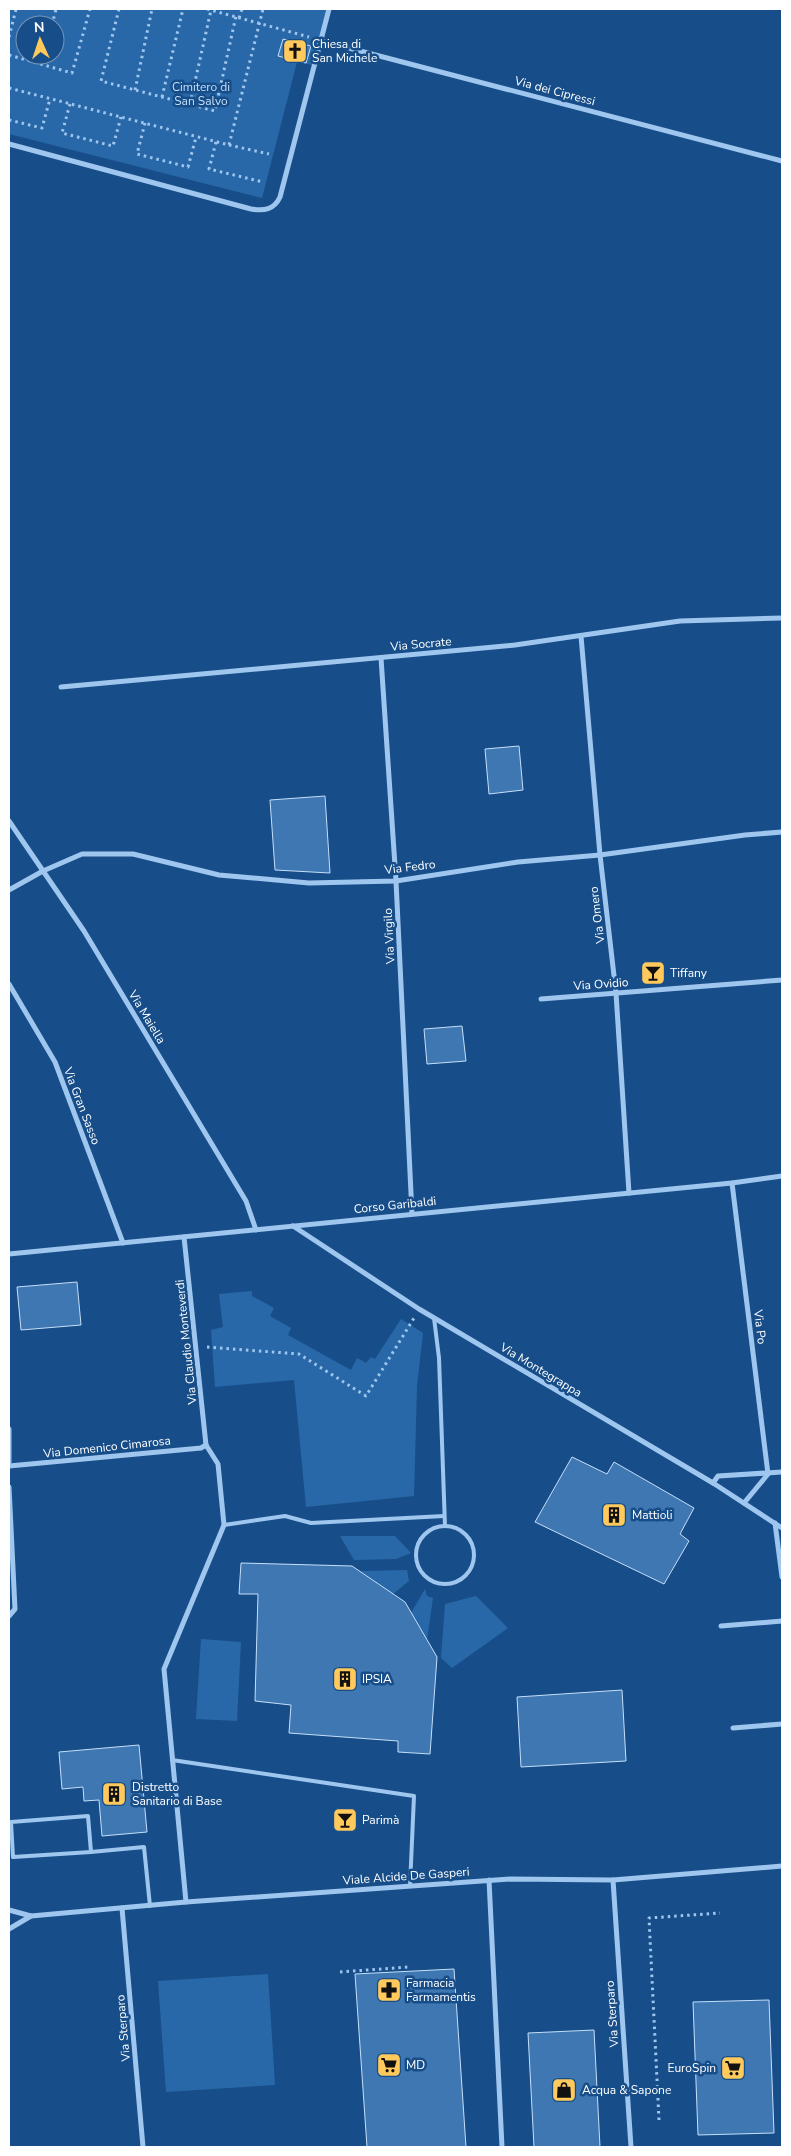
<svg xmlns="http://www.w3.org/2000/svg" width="791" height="2156" font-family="'Nunito Sans',sans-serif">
<rect width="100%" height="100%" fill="#174e89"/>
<!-- green -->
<g fill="#2968a8" fill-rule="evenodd">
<path d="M9,9h318l-15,56 -15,-3 -35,136 -253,-64zM25,25h30v30h-30z"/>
<path d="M252,1291v5l22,12 -4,8 21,12 -3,7 63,35 6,-12 9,5 5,-6 4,2 26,-40 22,14 -6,53 -3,110 -108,11 -12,-127 -79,7 -4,-57 12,-3 -4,-33z"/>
<path d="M340,1536h55l16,17 -15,6 -42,1z"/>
<path d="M407,1570l2,11 -16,13 -33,-23z"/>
<path d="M425,1589l2,7 6,2 -6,42 -16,-27z"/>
<path d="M476,1596l32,32 -56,40 -11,-10 4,-54z"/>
<path d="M201,1639l40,3 -4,79 -41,-2z"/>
<path d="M268,1974l7,111 -109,7 -8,-111z"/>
</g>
<!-- building -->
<g fill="#3f77b2" stroke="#c5dffa">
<path d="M283,39l28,7 -5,17 -28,-7z"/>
<path d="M519,746l4,44 -34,4 -4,-45z"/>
<path d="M325,796l5,77 -55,-3 -5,-70z"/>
<path d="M462,1026l4,35 -39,3 -3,-35z"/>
<path d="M77,1282l4,43 -60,5 -4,-43z"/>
<path d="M572,1457l35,17 7,-12 80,46 -14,26 9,7 -25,43 -129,-62z"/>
<path d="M241,1563l111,3 53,36 32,55 -7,97 -32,-2v-11l-109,-8 2,-28 -36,-4 3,-107h-19z"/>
<path d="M622,1690l4,71 -105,6 -4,-70z"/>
<path d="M139,1745l8,87 -45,4 -3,-36 -15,1 -1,-14 -21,2 -3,-37z"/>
<path d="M454,1969l12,178h-99l-12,-173z"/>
<path d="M769,2000l5,133 -76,2 -5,-133z"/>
<path d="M594,2030l6,117h-66l-6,-114z"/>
</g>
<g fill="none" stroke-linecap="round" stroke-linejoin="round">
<!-- path -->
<g stroke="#9fc6ee" stroke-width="3" stroke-dasharray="2.5 4" stroke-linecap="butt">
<path d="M119,9l-18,72 114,30 21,-95"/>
<path d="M207,9l102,28"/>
<path d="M239,18l3,-9"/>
<path d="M52,25l4,-16"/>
<path d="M9,37l7,-28"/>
<path d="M9,55l63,18 18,-64"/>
<path d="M41,65l3,-10"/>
<path d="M9,88l220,57 34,-136"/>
<path d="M135,90l17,-81"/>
<path d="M162,97l21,-88"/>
<path d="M70,104l-8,29 51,13 8,-29"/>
<path d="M190,104l21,-94"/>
<path d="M9,120l33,8 8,-29"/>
<path d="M145,123l-8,31 51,13 8,-30"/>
<path d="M216,142l-7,27 54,13"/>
<path d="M229,145l40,9"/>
<path d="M207,1347l92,7 67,42 48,-78"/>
<path d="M340,1972l68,-5"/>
<path d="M659,2120l-10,-202 71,-5"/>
</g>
<!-- lane -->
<g stroke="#9fc6ee" stroke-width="4">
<path d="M434,1318l5,40 6,168"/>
<path d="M224,1525l61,-9 26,7 133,-7"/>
<circle cx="445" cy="1555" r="29"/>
<path d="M172,1760l242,36 -4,90"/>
<path d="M91,1852l-78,5 -2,-35 77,-6 3,36 53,-5 6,59"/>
</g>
<!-- street -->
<g stroke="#9fc6ee" stroke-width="5">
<path d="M322,41l460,120"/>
<path d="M9,144l242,65c13,2 23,1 29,-12l49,-188"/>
<path d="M581,636l19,219 16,138 13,200"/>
<path d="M381,658l15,223 16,333"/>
<path d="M61,687l454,-42 165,-24 102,-3"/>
<path d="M9,821l75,110 162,270 10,29"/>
<path d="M9,890l34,-19 39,-17h51l86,21 90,8 87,-2 122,-19 82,-7 145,-20 37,-3"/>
<path d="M9,984l46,78 68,181"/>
<path d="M541,999l241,-19"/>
<path d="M732,1183l36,291"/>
<path d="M293,1226l126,83 294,174 69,45"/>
<path d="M184,1237l22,208"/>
<path d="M9,1254l723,-71 50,-7"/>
<path d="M9,1429v33"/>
<path d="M9,1466l192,-18 5,-3"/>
<path d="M713,1483l5,-7 64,-4"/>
<path d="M9,1487l6,122 -6,7"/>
<path d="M744,1503l24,-29"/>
<path d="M775,1523l7,54"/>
<path d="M721,1626l61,-5"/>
<path d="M733,1728l49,-4"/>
<path d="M489,1880l13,267"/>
<path d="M613,1880l18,267"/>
<path d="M186,1902l-22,-233 60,-144 -6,-61 -12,-19"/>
<path d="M122,1908l21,239"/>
<path d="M9,1910l22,6 155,-14 324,-23 103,1 169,-14"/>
<path d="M9,1929l22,-13"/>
</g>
</g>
<!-- icons -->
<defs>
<symbol id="church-square" viewBox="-11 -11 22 22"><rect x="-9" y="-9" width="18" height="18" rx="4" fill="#ffc95c" stroke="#174e89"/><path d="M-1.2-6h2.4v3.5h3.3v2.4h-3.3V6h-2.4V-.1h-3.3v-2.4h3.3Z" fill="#111"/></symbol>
<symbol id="bar-square" viewBox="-11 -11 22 22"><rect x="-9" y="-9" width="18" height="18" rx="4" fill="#ffc95c" stroke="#174e89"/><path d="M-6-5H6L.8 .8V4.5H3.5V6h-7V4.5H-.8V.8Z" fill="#111"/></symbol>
<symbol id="building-square" viewBox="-11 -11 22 22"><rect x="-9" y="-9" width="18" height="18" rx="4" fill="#ffc95c" stroke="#174e89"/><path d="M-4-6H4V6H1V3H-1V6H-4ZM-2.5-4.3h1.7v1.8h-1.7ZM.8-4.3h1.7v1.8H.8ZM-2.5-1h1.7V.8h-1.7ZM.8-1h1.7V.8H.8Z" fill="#111"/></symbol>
<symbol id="pharmacy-square" viewBox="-11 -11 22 22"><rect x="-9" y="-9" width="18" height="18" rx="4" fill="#ffc95c" stroke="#174e89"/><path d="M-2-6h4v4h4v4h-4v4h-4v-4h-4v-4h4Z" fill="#111"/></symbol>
<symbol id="supermarket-square" viewBox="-11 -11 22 22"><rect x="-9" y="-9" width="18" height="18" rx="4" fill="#ffc95c" stroke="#174e89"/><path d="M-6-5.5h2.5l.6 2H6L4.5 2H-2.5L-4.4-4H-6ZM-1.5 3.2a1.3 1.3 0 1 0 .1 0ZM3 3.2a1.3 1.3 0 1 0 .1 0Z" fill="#111"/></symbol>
<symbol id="shop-square" viewBox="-11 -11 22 22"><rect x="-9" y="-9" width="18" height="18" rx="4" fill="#ffc95c" stroke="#174e89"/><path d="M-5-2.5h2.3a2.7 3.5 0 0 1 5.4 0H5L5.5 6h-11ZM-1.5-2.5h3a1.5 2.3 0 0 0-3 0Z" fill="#111"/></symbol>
</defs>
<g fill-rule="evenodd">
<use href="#church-square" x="281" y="37" width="28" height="28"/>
<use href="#bar-square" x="639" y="959" width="28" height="28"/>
<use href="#building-square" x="600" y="1501" width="28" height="28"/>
<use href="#building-square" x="331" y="1665" width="28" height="28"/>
<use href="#building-square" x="100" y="1780" width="28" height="28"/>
<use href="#bar-square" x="331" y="1806" width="28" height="28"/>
<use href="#pharmacy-square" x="375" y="1976" width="28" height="28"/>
<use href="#supermarket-square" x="375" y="2051" width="28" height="28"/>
<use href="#supermarket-square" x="719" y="2054" width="28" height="28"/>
<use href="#shop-square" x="550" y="2076" width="28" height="28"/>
</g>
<g text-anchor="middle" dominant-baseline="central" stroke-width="5" stroke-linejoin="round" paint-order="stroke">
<!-- poi labels -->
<g font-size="12" fill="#fff" stroke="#174e89" text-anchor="start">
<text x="312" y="44">Chiesa di<tspan x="312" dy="14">San Michele</tspan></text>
<text x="670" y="973">Tiffany</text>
<text x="632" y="1515">Mattioli</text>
<text x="362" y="1679">IPSIA</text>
<text x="132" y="1787">Distretto<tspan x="132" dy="14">Sanitario di Base</tspan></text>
<text x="362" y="1820">Parimà</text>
<text x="406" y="1983">Farmacia<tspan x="406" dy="14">Farmamentis</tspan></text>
<text x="406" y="2065">MD</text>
<text x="716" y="2068" text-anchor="end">EuroSpin</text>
<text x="582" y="2090">Acqua &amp; Sapone</text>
</g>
<!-- park labels -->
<g font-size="12" fill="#c5dffa" stroke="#174e89">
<text x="201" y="87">Cimitero di<tspan x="201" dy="14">San Salvo</tspan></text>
</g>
<!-- street labels -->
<g font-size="12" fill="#fff" stroke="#174e89">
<text transform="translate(555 91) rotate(15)">Via dei Cipressi</text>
<text transform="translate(421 644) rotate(-5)">Via Socrate</text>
<text transform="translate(410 867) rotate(-7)">Via Fedro</text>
<text transform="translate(597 915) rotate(-97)">Via Omero</text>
<text transform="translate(389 936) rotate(-93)">Via Virgilo</text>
<text transform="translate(601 984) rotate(-4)">Via Ovidio</text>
<text transform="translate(147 1017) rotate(59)">Via Maiella</text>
<text transform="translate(82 1106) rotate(69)">Via Gran Sasso</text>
<text transform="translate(395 1205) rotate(-6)">Corso Garibaldi</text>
<text transform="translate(760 1327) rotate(83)">Via Po</text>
<text transform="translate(186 1342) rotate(-96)">Via Claudio Monteverdi</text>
<text transform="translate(541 1370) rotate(31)">Via Montegrappa</text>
<text transform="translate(107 1447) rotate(-6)">Via Domenico Cimarosa</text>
<text transform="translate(406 1876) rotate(-4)">Viale Alcide De Gasperi</text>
<text transform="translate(612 2014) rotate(-94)">Via Sterparo</text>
<text transform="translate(123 2028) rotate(-95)">Via Sterparo</text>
</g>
</g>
<!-- border -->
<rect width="791" height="2156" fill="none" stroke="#ffffff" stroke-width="20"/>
<!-- north arrow -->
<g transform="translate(40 40) rotate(357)"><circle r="24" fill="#174e89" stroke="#7495b8"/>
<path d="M0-4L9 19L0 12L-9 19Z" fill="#ffc95c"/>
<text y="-8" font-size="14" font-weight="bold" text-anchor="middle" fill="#ffffff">N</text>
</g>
</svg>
